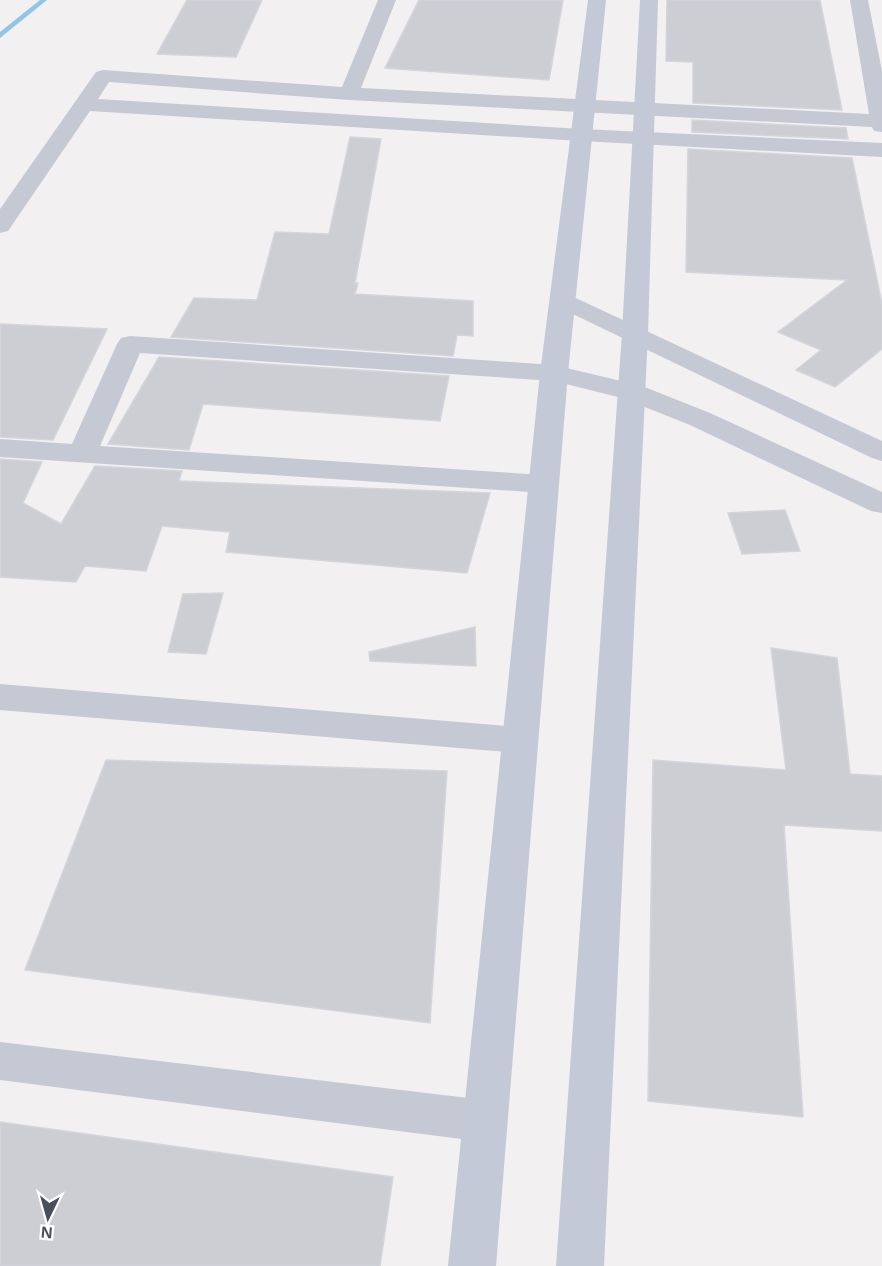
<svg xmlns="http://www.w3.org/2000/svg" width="882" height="1266" font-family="Helvetica,sans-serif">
<rect width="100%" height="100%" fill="#f2f0f0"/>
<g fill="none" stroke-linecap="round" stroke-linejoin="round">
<!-- stream -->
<path fill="#90c5e8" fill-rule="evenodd" d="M40,0h7l-47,38v-6z"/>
</g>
<!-- building -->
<g fill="#cdced4" stroke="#d4d5db" stroke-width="1.5">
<path d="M187,0h75l-26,57 -79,-3z"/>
<path d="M419,0h144l-14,80 -164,-12z"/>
<path d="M667,0h153l22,110 -149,-7v-41l-27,-1z"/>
<path d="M692,120l154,8 2,11 -156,-7z"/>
<path d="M350,137l31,2 -26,144h3l-3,11 118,7v35l-16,-1 -4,21 -282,-19 23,-39 63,2 18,-68 54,2z"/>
<path d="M688,149l164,9 30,146v45l-47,38 -39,-17 25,-20 -43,-18 69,-52 -161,-8z"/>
<path d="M0,324l107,5 -54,111 -53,-3z"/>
<path d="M159,357l290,19 -9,45 -237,-17 -14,46 -81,-6z"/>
<path d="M0,459l42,3 -19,41 38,21 34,-58 87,5 -3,10 311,12 -23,80 -241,-21 4,-20 -68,-6 -16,45 -61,-5 -9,16 -76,-5z"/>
<path d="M785,510l15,41 -58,3 -14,-41z"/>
<path d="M223,593l-17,61 -38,-2 15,-58z"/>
<path d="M475,627l1,39 -106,-5 -1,-9z"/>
<path d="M771,648l66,10 13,116 32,2v55l-98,-6 19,292 -155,-16 5,-341 133,10z"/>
<path d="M106,760l341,11 -17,252 -405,-53z"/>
<path d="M0,1122l393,55 -13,89h-380z"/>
</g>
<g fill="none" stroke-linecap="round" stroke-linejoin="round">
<!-- street -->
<g fill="#c4c9d4" fill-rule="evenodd">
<path d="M378,0h18l-35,88 508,26 -19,-114h18l14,71v61l-8,-1 -2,-4 -523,-27 -240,-18 -11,17 483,30 301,14v14l-301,-16 -491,-30 -82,120 -8,2v-24l96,-137 7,-2 239,17z"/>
<path d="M563,292l319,149v20l-10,-3 -318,-153 -4,-5 4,-5z"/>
<path d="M130,336l424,29 88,21 68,27 172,79v21l-11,-2 -181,-86 -68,-27 -68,-17 -414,-28 -40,93 444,29 10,2 5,7 -5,7 -10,2 -544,-36v-18l72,5 45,-100 4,-6z"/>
<path d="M0,684l520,43 13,4 5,9 -5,9 -13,4 -520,-43z"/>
<path d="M0,1042l485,58 16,6 6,15 -6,15 -16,6 -485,-62z"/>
</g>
<!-- secondary -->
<g fill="#c3c9d7" fill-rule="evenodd">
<path d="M588,0h18l-38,373 -72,893h-48l92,-893z"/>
<path d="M640,0h18l-10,333 -44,933h-48l66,-933z"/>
</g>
</g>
<!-- north arrow -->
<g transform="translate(48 1218) rotate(185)" stroke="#ffffff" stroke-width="4.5" paint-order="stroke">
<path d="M0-4.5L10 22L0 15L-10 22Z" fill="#484f5c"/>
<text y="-9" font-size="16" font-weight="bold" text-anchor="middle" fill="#484f5c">N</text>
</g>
</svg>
